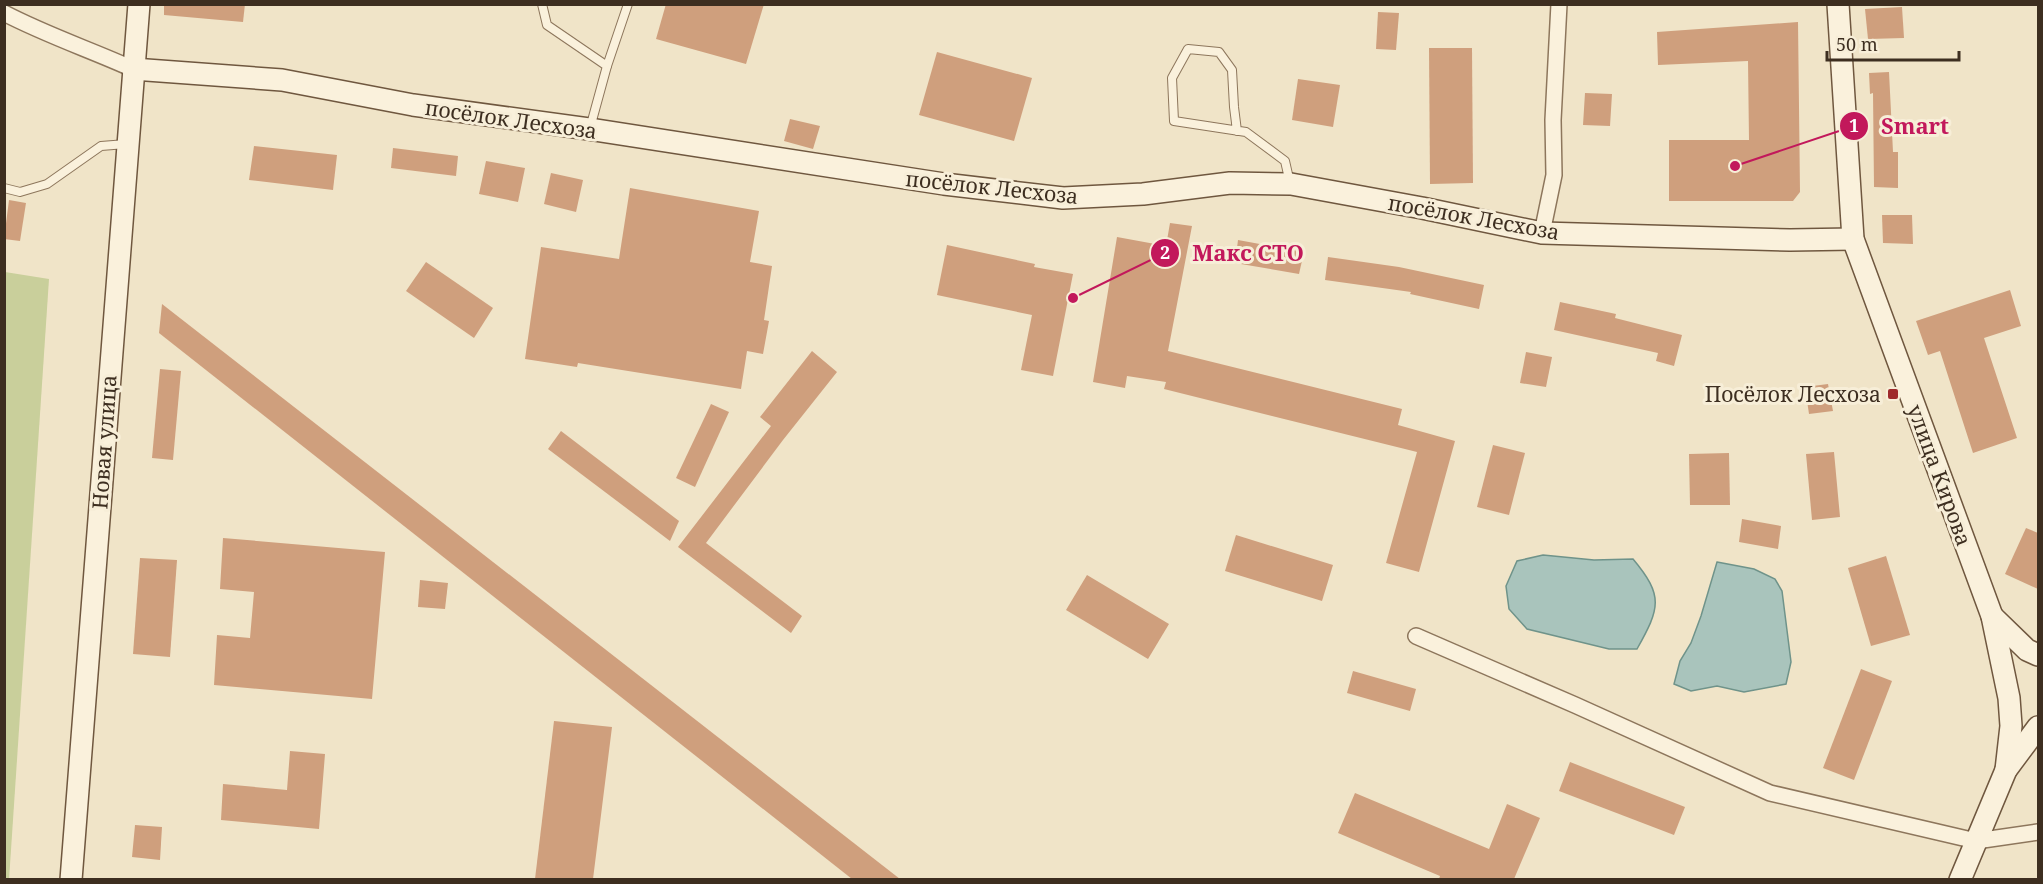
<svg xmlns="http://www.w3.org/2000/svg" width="2043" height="884" font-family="'Noto Serif',serif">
<rect width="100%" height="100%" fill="#f0e4c8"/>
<!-- green -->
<path fill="#c9cf9b" d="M5,272l44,7 -40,601 -5,-1z"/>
<!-- water -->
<g fill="#a9c4bc" stroke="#6f938a" stroke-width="1.5">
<path d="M1543,555l51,5 39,-1c31,37 27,49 4,90h-28l-82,-20 -18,-20 -3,-23 11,-25z"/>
<path d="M1717,562l37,7 21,10 7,12 9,71 -5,22 -42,8 -27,-6 -26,5 -17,-7 6,-23 11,-18 10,-27z"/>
</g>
<!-- building -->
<g fill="#cf9f7d">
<path d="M164,4h81l-2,18 -79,-7z"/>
<path d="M666,4h98l-18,60 -90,-25z"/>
<path d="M1902,7l2,31 -36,1 -3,-30z"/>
<path d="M1378,12l21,1 -3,37 -20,-1z"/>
<path d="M1798,22l2,170 -7,9h-124v-61h80l-1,-79 -90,4 -1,-33z"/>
<path d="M1429,48h43l1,135 -43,1z"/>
<path d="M937,52l95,26 -18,63 -95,-26z"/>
<path d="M1889,72l4,80h5v36l-24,-1 -1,-94 -3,1 -1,-21z"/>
<path d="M1298,79l42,6 -7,42 -41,-7z"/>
<path d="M1585,93l27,1 -2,32 -27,-1z"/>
<path d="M790,119l30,7 -7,23 -29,-8z"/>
<path d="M254,146l83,9 -4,35 -84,-10z"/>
<path d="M393,148l65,8 -2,20 -65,-8z"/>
<path d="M486,161l39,7 -7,34 -39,-8z"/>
<path d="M551,173l32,7 -7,32 -32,-8z"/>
<path d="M630,188l129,23 -9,51 22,4 -8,54 5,1 -6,33 -16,-3 -6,38 -163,-26 -1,4 -52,-8 16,-112 78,12z"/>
<path d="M9,200l17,3 -6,38 -16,-2z"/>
<path d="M1882,215h30l1,29 -30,-1z"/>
<path d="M1170,223l22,3 -24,125 234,58 -4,16 57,16 -36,131 -33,-9 31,-111 -253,-63 2,-7 -39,-6 -2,12 -32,-6 24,-145 49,9z"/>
<path d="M1238,240l66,12 -5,22 -64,-11z"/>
<path d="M947,245l88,19 -1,3 39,7 -20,102 -32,-6 11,-55 -95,-20z"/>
<path d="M1328,257l71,10 85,18 -5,24 -69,-15 1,-2 -86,-12z"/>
<path d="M426,262l67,46 -19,30 -68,-47z"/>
<path d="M2010,290l11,36 -37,12 33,100 -44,15 -33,-102 -12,4 -12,-34z"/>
<path d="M1560,302l56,12 -1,4 67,17 -8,31 -18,-5 2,-8 -104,-23z"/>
<path d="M162,304l738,575h-48l-693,-546z"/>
<path d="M812,351l25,21 -54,68 -77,103 96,73 -11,17 -113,-86 93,-121 -11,-9z"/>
<path d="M1526,352l26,5 -6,30 -26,-4z"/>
<path d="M160,369l21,2 -8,89 -21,-2z"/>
<path d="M1828,384l5,27 -24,3 -4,-27z"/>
<path d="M711,404l18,8 -34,75 -19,-9z"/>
<path d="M561,431l118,90 -9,20 -122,-92z"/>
<path d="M1493,445l32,8 -16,62 -32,-8z"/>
<path d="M1834,452l6,65 -28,3 -6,-66z"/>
<path d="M1729,453l1,52h-40l-1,-51z"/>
<path d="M1742,519l39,7 -3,23 -39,-7z"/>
<path d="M2026,528l12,5v56l-33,-15z"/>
<path d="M1236,535l97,30 -11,36 -97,-30z"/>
<path d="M223,538l162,14 -13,147 -158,-14 3,-50 33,3 4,-46 -34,-3z"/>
<path d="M1886,556l24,79 -39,11 -23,-78z"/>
<path d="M140,558l37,2 -7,97 -37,-3z"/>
<path d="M1087,575l82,49 -21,35 -82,-49z"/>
<path d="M420,580l28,3 -3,26 -27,-2z"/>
<path d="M1861,669l31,12 -38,99 -31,-12z"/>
<path d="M1353,671l63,18 -6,22 -63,-18z"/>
<path d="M554,721l58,6 -19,152h-58z"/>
<path d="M290,751l35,3 -6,75 -98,-9 2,-36 64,6z"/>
<path d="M1570,762l115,45 -11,28 -115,-44z"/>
<path d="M1355,793l134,56 18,-45 33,14 -26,61h-75l1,-3 -102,-43z"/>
<path d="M135,825l27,2 -2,33 -28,-3z"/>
</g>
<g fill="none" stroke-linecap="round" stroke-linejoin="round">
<defs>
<g id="lane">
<path d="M542,4l5,21 60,41 -17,62"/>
<path d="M607,66l21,-62"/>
<path d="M1237,131l-3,-24 -2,-37 -13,-18 -31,-3 -16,29 2,43 72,11 39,29 5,22"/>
<path d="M4,188l16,4 27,-8 54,-38 25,-2"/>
</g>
<g id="street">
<path d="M4,13c42,22 87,37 129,56"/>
<path d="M1542,233l12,-58 -1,-55 6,-116"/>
<path d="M1416,636l159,69 195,88 206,48 62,-9"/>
</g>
<g id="secondary">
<path d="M1838,4l15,235 139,377 17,82 2,28 -5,44"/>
<path d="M133,69l149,11 131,25 176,24 355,55 119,14 80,-4 87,-11 61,1 131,24 120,25 248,7 63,-1"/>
<path d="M1992,616l35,34 11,5"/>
<path d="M71,880l68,-876"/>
<path d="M1960,880l46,-110 32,-43"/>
</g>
</defs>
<!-- lane casing -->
<use href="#lane" stroke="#8d765c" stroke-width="10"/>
<!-- street casing -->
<use href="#street" stroke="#8d765c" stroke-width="18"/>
<!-- secondary casing -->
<use href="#secondary" stroke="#6f573f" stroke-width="24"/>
<!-- lane -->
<use href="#lane" stroke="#faf1dc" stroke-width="8"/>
<!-- street -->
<use href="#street" stroke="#faf1dc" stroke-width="15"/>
<!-- secondary -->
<use href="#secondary" stroke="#faf1dc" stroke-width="21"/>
</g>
<!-- markers -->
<rect fill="#9e2a2b" stroke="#f7eed8" stroke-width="2" x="1887" y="388" width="12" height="12" rx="3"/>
<g text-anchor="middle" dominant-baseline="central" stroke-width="6" stroke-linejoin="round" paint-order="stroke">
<!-- street labels -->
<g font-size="21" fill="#3d2e20" stroke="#f7eed8">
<text transform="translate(511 119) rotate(8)">посёлок Лесхоза</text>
<text transform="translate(992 187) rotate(6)">посёлок Лесхоза</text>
<text transform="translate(1474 217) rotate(10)">посёлок Лесхоза</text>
<text transform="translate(104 442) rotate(-86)">Новая улица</text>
<text transform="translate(1940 475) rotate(70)">улица Кирова</text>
</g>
<!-- poi labels -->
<g font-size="21" fill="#3d2e20" stroke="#f7eed8" text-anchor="end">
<text x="1881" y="394">Посёлок Лесхоза</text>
</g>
</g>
<!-- callouts -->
<path fill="none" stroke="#c2185b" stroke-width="2" d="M1735 166L1854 126M1073 298L1165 253"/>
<g fill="#c2185b" stroke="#f7eed8" stroke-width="2">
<circle cx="1735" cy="166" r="6"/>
<circle cx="1073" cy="298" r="6"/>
<circle cx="1854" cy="126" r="15"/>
<circle cx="1165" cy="253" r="15"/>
</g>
<g font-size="18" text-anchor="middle" font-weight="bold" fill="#fff">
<text x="1854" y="132">1</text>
<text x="1165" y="259">2</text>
</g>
<g font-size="22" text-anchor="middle" font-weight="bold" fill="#c2185b" stroke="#f7eed8" stroke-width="6" stroke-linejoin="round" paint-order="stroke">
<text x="1915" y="134">Smart</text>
<text x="1248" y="261">Макс СТО</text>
</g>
<!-- border -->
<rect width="2043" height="884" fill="none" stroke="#3d2e20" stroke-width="12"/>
<!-- scale -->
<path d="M1827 51v9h132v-9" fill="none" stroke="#3d2e20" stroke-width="3"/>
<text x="1836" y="51" font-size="18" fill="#3d2e20" stroke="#f7eed8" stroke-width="4.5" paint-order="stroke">50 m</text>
</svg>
